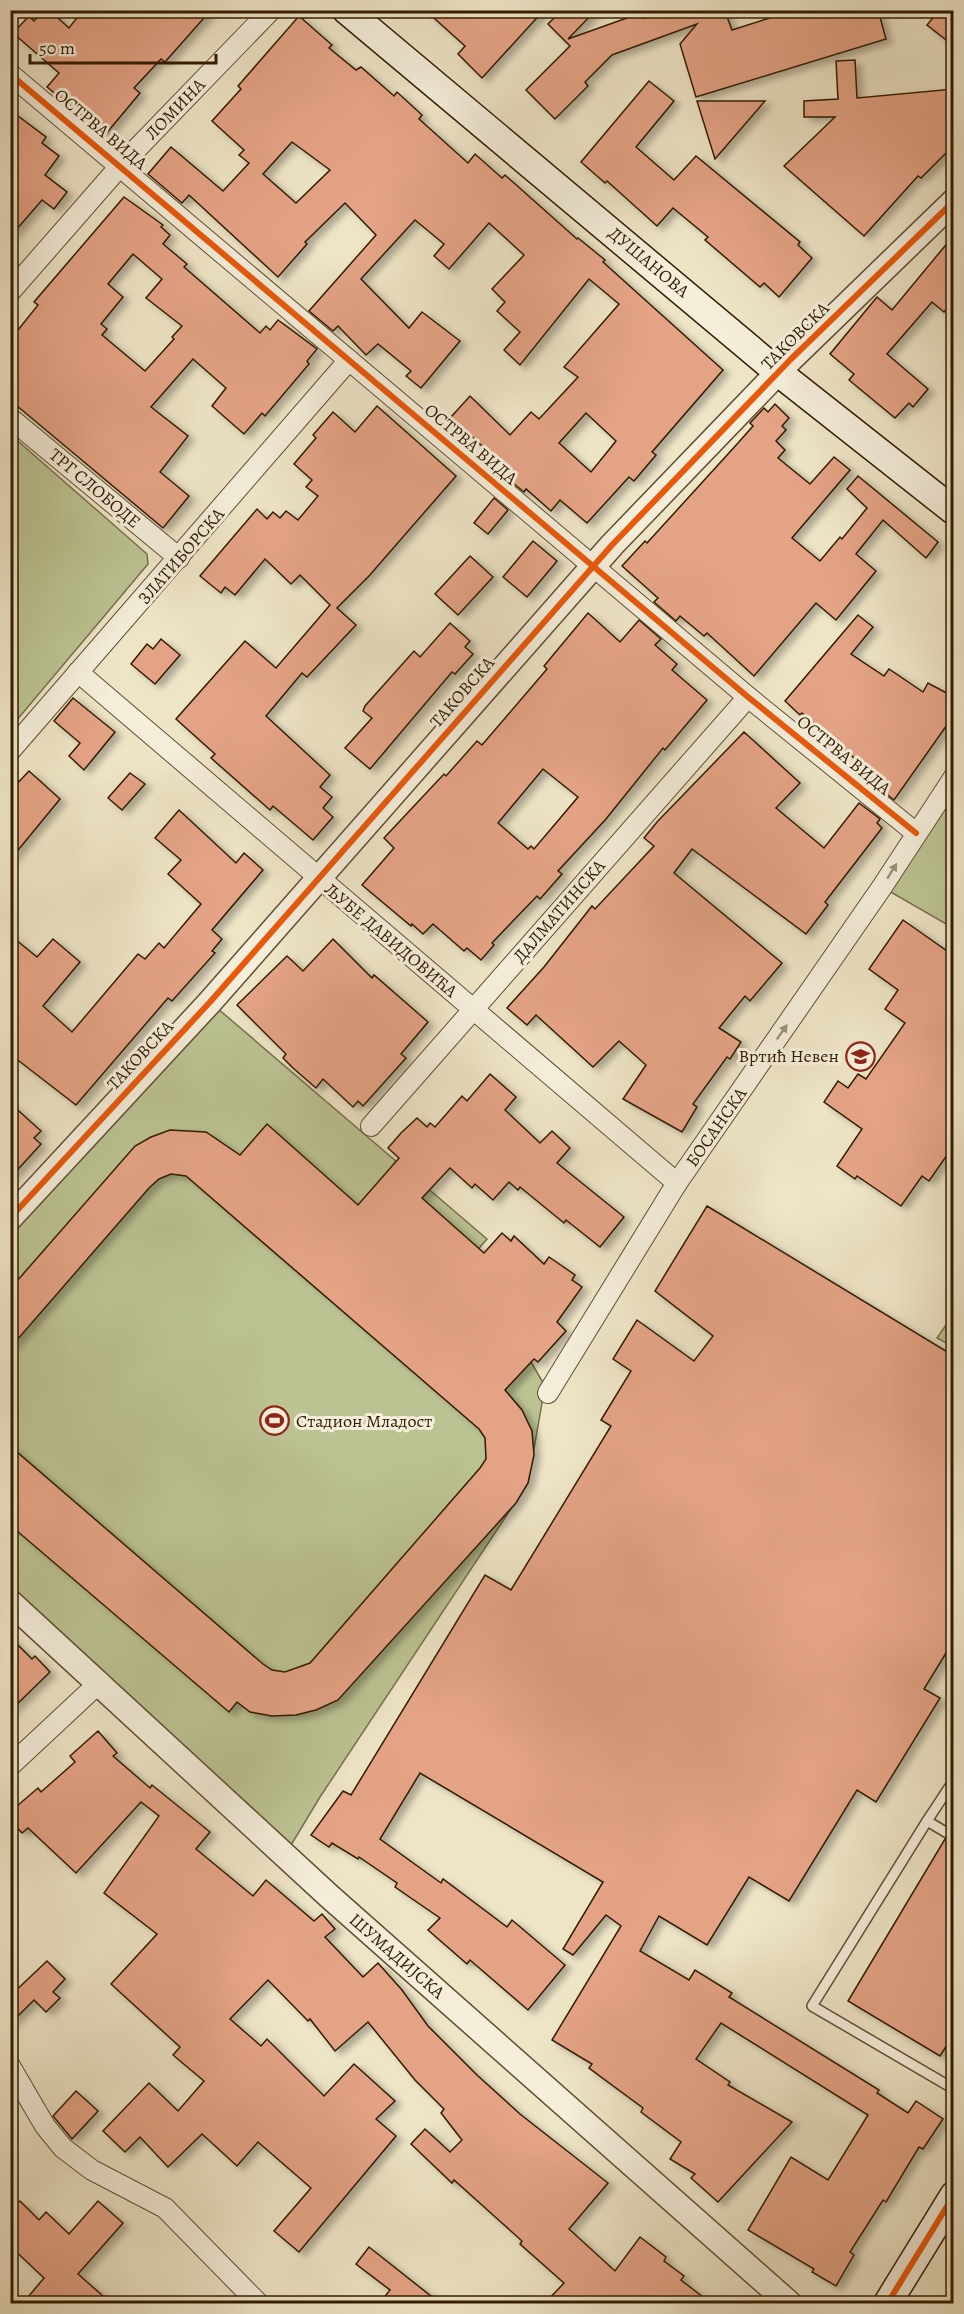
<svg xmlns="http://www.w3.org/2000/svg" width="964" height="2314" font-family="Alegreya,serif">
<defs>
<filter id="shadow"><feDropShadow dx="6" dy="4" stdDeviation="3" flood-color="#0004"/></filter>
</defs>
<rect width="100%" height="100%" fill="#eee5c7"/>
<filter id="stains"><feTurbulence type="fractalNoise" baseFrequency=".00333" numOctaves="4"/><feColorMatrix values="0 0 0 0 .2 0 0 0 0 .09 0 0 0 0 .02 0 0 0 .5 -.17"/></filter>
<radialGradient id="worn" r=".72"><stop offset=".6" stop-color="#630" stop-opacity="0"/><stop offset="1" stop-color="#630" stop-opacity=".3"/></radialGradient>
<!-- green -->
<g fill="#bcc393" stroke="#77704a" stroke-width="1.5">
<path d="M11,435l136,119 1,10 -137,163z"/>
<path d="M953,784v144l-71,-41z"/>
<path d="M210,1002l277,237 -40,46 84,77 14,24 -17,97 -208,314 -35,58 -274,-256 -1,-381z"/>
<path d="M953,1315v32l-16,-9z"/>
</g>
<!-- building -->
<g fill="#e4a385" stroke="#321c00" stroke-width="1.5" fill-rule="evenodd" filter="url(#shadow)">
<path d="M44,10h5l20,18 14,-18h128l-46,52 -4,-3 -27,29 6,5 -35,42 -58,-48 12,-14 -46,-40 16,-17 5,5z"/>
<path d="M425,10h119l-62,68 -24,-24 7,-8z"/>
<path d="M562,10h34l-28,29 73,-26 2,5 20,-8h65l-2,4 6,16 47,-15 -1,-5h100l8,29 -190,58 -16,-53 17,-20 -85,31 -27,27 3,4 -33,33 -29,-29 44,-44 -22,-22z"/>
<path d="M939,10h15v36l-27,-21z"/>
<path d="M299,16l33,29 -3,3 27,22 5,-3 33,29 3,-4 25,23 -3,4 49,44 7,-9 27,24 3,-3 72,64 1,-1 27,22 -2,2 120,108 -71,82 4,3 -22,26 -5,-4 -42,46 -27,-23 -9,11 -25,-22 -2,3 -15,-12 4,-5 -62,-58 19,-21 40,39 21,-23 8,7 39,-42 -14,-10 55,-63 -30,-25 -69,86 -16,-15 16,-18 -23,-21 8,-9 -13,-13 32,-34 -35,-32 -40,46 -15,-13 10,-12 -29,-24 -54,59 48,49 13,-16 38,29 -39,47 -15,-12 5,-5 -33,-27 -12,11 -28,-29 -5,5 -24,-20 67,-76 -31,-32 -40,39 2,2 -29,33 -89,-82 -7,8 -34,-29 23,-27 52,44 26,-28 -10,-8 5,-5 -32,-29 29,-32 -3,-3zM292,142l38,28 -34,33 -33,-29zM586,413l30,28 -25,31 -32,-29z"/>
<path d="M855,60l2,38 97,-9v56l-33,33 -3,-2 -54,60 -80,-70 51,-49h-31v-16l34,-2 -2,-38z"/>
<path d="M649,81l25,20 -38,46 38,33 22,-24 104,86 -2,3 14,13 -33,39 -15,-14 -4,4 -55,-47 3,-3 -35,-29 -16,18 -50,-45 -2,2 -24,-21z"/>
<path d="M697,101h68l-50,58z"/>
<path d="M10,110l36,27 -4,6 17,13 -14,19 22,17 -13,17 -12,-9 -32,37z"/>
<path d="M124,197l39,28 -2,2 9,8 -7,9 24,20 -3,3 76,66 6,-7 4,4 8,-10 39,29 -10,12 2,3 -44,52 -3,-3 -18,21 -32,-28 14,-18 -33,-29 -42,48 37,29 -28,36 29,24 -26,32 -153,-128v-60l28,-35 -4,-3zM133,254l29,25 -16,19 36,28 -10,11 2,2 -29,32 -43,-36 5,-6 -6,-5 22,-27 -15,-13z"/>
<path d="M954,235v65l-10,12 -12,-10 -45,52 41,35 -15,18 -4,-4 -14,15 -46,-38 5,-6 -24,-20 47,-57 15,13z"/>
<path d="M775,404l14,14 -7,8 4,4 -10,11 9,9 -7,8 32,26 24,-27 16,13 -58,68 28,23 20,-24 2,2 25,-31 -20,-19 11,-13 80,66 -12,16 -43,-38 -27,34 20,17 -40,49 -20,-17 -62,73 -47,-43 -3,3 -24,-20 -4,5 -22,-19 4,-4 -36,-32 23,-25 2,2 91,-100 15,-17 -3,-3 14,-15 4,4z"/>
<path d="M377,406l79,70 -87,100 -32,32 19,17 -49,52 -5,-4 -36,43 64,59 -10,12 12,10 -9,11 10,9 -20,23 -40,-34 -3,4 -59,-52 4,-4 -39,-35 69,-78 31,27 54,-63 -30,-30 -9,9 -26,-25 -30,36 -10,-8 -4,6 -21,-17 57,-67 10,10 6,-7 7,6 6,-7 12,9 20,-24 -12,-9 6,-7 -18,-16 22,-26 -3,-3 20,-23 22,20z"/>
<path d="M494,498l14,12 -20,24 -14,-11z"/>
<path d="M533,541l24,20 -30,36 -24,-20z"/>
<path d="M470,556l23,21 -35,38 -23,-21z"/>
<path d="M588,613l32,29 19,-22 22,19 -6,6 22,19 -5,6 35,30 -42,50 -2,-2 -57,71 -48,52 4,3 -22,25 -3,-3 -26,27 -19,20 2,2 -13,15 -14,-12 -3,3 -31,-27 -10,10 -11,-10 -1,2 -49,-41 32,-37 -10,-10 60,-64 2,2 31,-35 5,4 65,-76 -3,-3zM543,769l35,28 -44,52 -3,-3 -3,3 -30,-26z"/>
<path d="M858,615l15,12 -22,27 33,22 5,-7 34,23 5,-9 26,14v18l-60,85 -20,-16 2,-3 -10,-8 2,-3 -66,-57 -2,2 -15,-14z"/>
<path d="M450,623l20,18 -5,6 8,7 -18,20 -3,-2 -82,97 -25,-21 27,-30 -9,-7 2,-5 49,-55 6,6z"/>
<path d="M161,639l19,16 -25,29 -24,-20 16,-20 6,5z"/>
<path d="M73,698l42,34 -31,38 -15,-14 11,-13 -26,-22z"/>
<path d="M744,732l56,51 -24,25 48,40 35,-45 21,16 -3,4 5,5 -57,74 3,3 -22,29 -114,-85 -18,24 108,90 -32,38 -5,-5 -26,32 22,14 -11,17 -3,-2 -34,47 4,3 -15,25 -59,-33 23,-34 -27,-24 -26,26 -57,-52 -9,10 -20,-17 37,-41 48,-61 3,3 59,-63 -10,-8 13,-16z"/>
<path d="M29,771l31,28 -50,61v-69z"/>
<path d="M130,773l15,11 -23,26 -14,-12z"/>
<path d="M179,810l57,53 8,-10 19,17 -51,60 10,9 -10,12 3,2 -43,48 -4,-3 -92,107 -66,-51v-119l27,22 16,-18 27,23 -37,44 29,26 66,-78 7,5 14,-16 5,5 37,-44 -33,-30 13,-14 -26,-22z"/>
<path d="M903,920l51,36v189l-25,36 -7,-5 -21,30 -44,-30 -2,3 -18,-13 25,-37 -38,-27 14,-21 10,7 10,-14 8,5 39,-56 -20,-14 13,-19 -29,-21z"/>
<path d="M333,939l39,39 2,-3 54,47 -27,32 5,4 -43,48 -5,-5 -5,6 -30,-28 -7,9 -23,-20 -10,-10 3,-4 -49,-49 50,-49 16,15z"/>
<path d="M490,1074l26,23 -11,13 35,33 12,-12 18,17 -13,15 67,54 -24,30 -34,-27 -2,3 -44,-36 -2,3 -9,-8 -16,18 -18,-16 -3,4 -22,-20 -28,30 62,55 18,-20 9,8 3,-5 30,28 5,-7 26,18 -3,5 10,7 -25,35 9,9 -28,31 -4,-3 -29,31 17,20 10,21 2,24 -6,28 -12,20 -178,197 -22,10 -20,5 -24,1 -22,-4 -13,-10 -8,10 -219,-187v-79l253,218 9,6 13,2 25,-9 170,-195 6,-9 -1,-21 -6,-9 -293,-253 -15,-2 -12,5 -10,9 -139,160v-59l125,-143 16,-9 19,-7 36,2 34,23 27,-31 91,81 41,-47 -11,-10 13,-15 16,-15 10,9 3,-4 5,4 27,-31 5,5z"/>
<path d="M10,1103l31,28 -7,7 7,6 -31,34z"/>
<path d="M707,1206l247,150v284l-30,49 16,9 -64,104 -19,-12 -68,111 -40,-24 -42,68 -48,-29 -19,35 49,29 6,-10 37,23 -3,4 150,93 -2,3 31,20 8,-12 27,18 -20,30 -4,-2 -33,55 -3,-2 -33,52 4,3 -18,31 -24,-14 2,-3 -66,-39 43,-73 37,23 40,-65 -147,-92 -25,36 34,23 -2,3 64,37 -74,80 -27,-24 4,-4 -25,-15 11,-17 -40,-30 2,-4 -54,-40 3,-4 -40,-24 69,-114 -15,-11 -33,40 -10,-6 40,-67 -183,-109 -40,66 61,44 2,-4 64,48 5,-7 53,45 -37,45 -58,-50 -3,4 -39,-34 12,-12 -45,-31 2,-4 -38,-26 -1,2 -26,-16 -3,4 -18,-12 32,-44 8,4 134,-220 26,15 100,-164 -10,-6 30,-49 -18,-12 24,-39 57,41 19,-25 -58,-45z"/>
<path d="M10,1637l22,22 3,-3 15,16 -40,39z"/>
<path d="M98,1731l19,22 -4,3 37,32 2,-3 58,47 -14,17 57,47 13,-16 48,41 8,-7 13,15 -10,8 38,40 15,-14 24,27 26,36 49,49 43,39 88,69 -39,46 46,42 25,-34 26,20 -2,4 20,15 -3,4 31,24h-168l20,-21 -44,-39 2,-3 -29,-26 -39,-35 -2,3 -41,-39 14,-15 25,23 12,-12 -21,-27 3,-4 -29,-29 -47,-58 -33,29 -25,-32 -2,2 -40,-41 -38,39 31,27 6,-7 57,57 30,-32 41,37 -19,18 20,17 -97,116 -25,-21 37,-43 -53,-46 -21,24 -35,-32 -34,33 -28,-30 -15,15 -22,-21 46,-48 29,28 26,-30 -31,-26 7,-8 -69,-63 46,-50 -53,-41 55,-77 -18,-14 -65,71 -48,-45 -6,5 -12,-13v-8l28,-24 3,4 34,-30 -5,-6z"/>
<path d="M945,1839l9,5v190l-14,22 -92,-55z"/>
<path d="M47,1961l18,18 -12,13 7,6 -14,14 -12,-12 -24,24v-28z"/>
<path d="M76,2091l22,20 -26,28 -19,-23z"/>
<path d="M20,2201l19,19 7,-8 23,22 29,-33 25,22 -45,51 34,30h-90l22,-26 -34,-32v-36z"/>
<path d="M369,2247l72,57h-62l11,-14 -34,-26z"/>
</g>
<g fill="none" stroke-linecap="round" stroke-linejoin="round">
<defs>
<g id="service">
<path d="M954,1780l-27,41 27,16"/>
<path d="M927,1821l-115,185 142,83"/>
</g>
<g id="minor">
<path d="M10,74l738,623 168,136"/>
<path d="M10,292l111,-127 150,-155"/>
<path d="M10,418l169,140"/>
<path d="M78,672l599,511"/>
<path d="M10,751l339,-391"/>
<path d="M371,1126l377,-429"/>
<path d="M548,1393l129,-210 205,-296 72,-110"/>
<path d="M10,1766l90,-84"/>
<path d="M10,2066l35,60 18,22 29,22 73,38 94,96"/>
</g>
<g id="tertiary">
<path d="M10,1218l200,-216 402,-457 179,-186 163,-158"/>
<path d="M10,1602l319,294 461,408"/>
</g>
<g id="secondary">
<path d="M346,10l433,363 175,138"/>
<path d="M887,2304l67,-109"/>
</g>
</defs>
<!-- service casing -->
<use href="#service" stroke="#614e32" stroke-width="12"/>
<!-- minor casing -->
<use href="#minor" stroke="#614e32" stroke-width="22"/>
<!-- tertiary casing -->
<use href="#tertiary" stroke="#614e32" stroke-width="27"/>
<!-- secondary casing -->
<use href="#secondary" stroke="#321c00" stroke-width="30"/>
<!-- service -->
<use href="#service" stroke="#f4eedb" stroke-width="9"/>
<!-- minor -->
<use href="#minor" stroke="#f4eedb" stroke-width="20"/>
<!-- tertiary -->
<use href="#tertiary" stroke="#f4eedb" stroke-width="24"/>
<!-- secondary -->
<use href="#secondary" stroke="#f4eedb" stroke-width="27"/>
<defs>
<g id="cycleway">
<path d="M10,74l738,623 168,136"/>
<path d="M10,1218l200,-216 402,-457 179,-186 163,-158"/>
<path d="M892,2296l62,-101"/>
</g>
</defs>
<!-- cycleway casing -->
<use href="#cycleway" stroke="#f4eedb" stroke-width="10"/>
<!-- cycleway -->
<use href="#cycleway" stroke="#e8590c" stroke-width="6"/>
</g>
<!-- one-way arrows -->
<defs><path id="oneway-solid" d="M-6-.8H1V-3.2L6.5 0L1 3.2V.8H-6Z" transform="scale(1.5)"/></defs>
<g fill="#9d9078">
<use href="#oneway-solid" transform="translate(892 871) rotate(-58)"/>
<use href="#oneway-solid" transform="translate(782 1032) rotate(-55)"/>
</g>
<!-- icons -->
<defs>
<symbol id="school-ring" viewBox="-11 -11 22 22"><circle r="9.5" fill="#f4eedb" stroke="#8f2418" stroke-width="1.5"/><path d="M0-5L7-2L0 1L-7-2ZM-4 1L0 2.5L4 1V4Q0 6-4 4Z" fill="#8f2418"/></symbol>
<symbol id="stadium-ring" viewBox="-11 -11 22 22"><circle r="9.5" fill="#f4eedb" stroke="#8f2418" stroke-width="1.5"/><path d="M0-5a6.5 5 0 1 0 0 10a6.5 5 0 1 0 0-10ZM-3.5-1.8h7v3.6h-7Z" fill="#8f2418"/></symbol>
</defs>
<g fill-rule="evenodd">
<use href="#school-ring" x="844" y="1040" width="33" height="33"/>
<use href="#stadium-ring" x="258" y="1404" width="33" height="33"/>
</g>
<g text-anchor="middle" dominant-baseline="central" stroke-width="6" stroke-linejoin="round" paint-order="stroke">
<!-- street labels -->
<g font-size="18" fill="#321c00" stroke="#f4eedb">
<text transform="translate(175 109) rotate(-46)">ЛОМИНА</text>
<text transform="translate(101 129) rotate(40)">ОСТРВА ВИДА</text>
<text transform="translate(649 262) rotate(40)">ДУШАНОВА</text>
<text transform="translate(795 336) rotate(-45)">ТАКОВСКА</text>
<text transform="translate(471 444) rotate(40)">ОСТРВА ВИДА</text>
<text transform="translate(95 488) rotate(40)">ТРГ СЛОБОДЕ</text>
<text transform="translate(181 556) rotate(-49)">ЗЛАТИБОРСКА</text>
<text transform="translate(462 692) rotate(-49)">ТАКОВСКА</text>
<text transform="translate(844 755) rotate(39)">ОСТРВА ВИДА</text>
<text transform="translate(559 911) rotate(-49)">ДАЛМАТИНСКА</text>
<text transform="translate(391 940) rotate(40)">ЉУБЕ ДАВИДОВИЋА</text>
<text transform="translate(140 1055) rotate(-47)">ТАКОВСКА</text>
<text transform="translate(716 1127) rotate(-55)">БОСАНСКА</text>
<text transform="translate(397 1956) rotate(41)">ШУМАДИЈСКА</text>
</g>
<!-- poi labels -->
<g font-size="18" fill="#321c00" stroke="#f4eedb" text-anchor="end">
<text x="839" y="1056">Вртић Невен</text>
<text x="296" y="1421" text-anchor="start">Стадион Младост</text>
</g>
</g>
<!-- margin -->
<rect width="964" height="2314" fill="none" stroke="#eee5c7" stroke-width="36"/>
<rect x="12" y="12" width="940" height="2290" fill="none" stroke="#321c00" stroke-width="3"/>
<rect x="18" y="18" width="928" height="2278" fill="none" stroke="#321c00" stroke-width="1.5"/>
<!-- scale -->
<path d="M30 54v9h186v-9" fill="none" stroke="#321c00" stroke-width="3"/>
<text x="39" y="54" font-size="18" fill="#321c00" stroke="#f4eedb" stroke-width="4.5" paint-order="stroke">50 m</text>
<rect width="100%" height="100%" filter="url(#stains)"/>
<rect width="100%" height="100%" fill="url(#worn)"/>
</svg>
